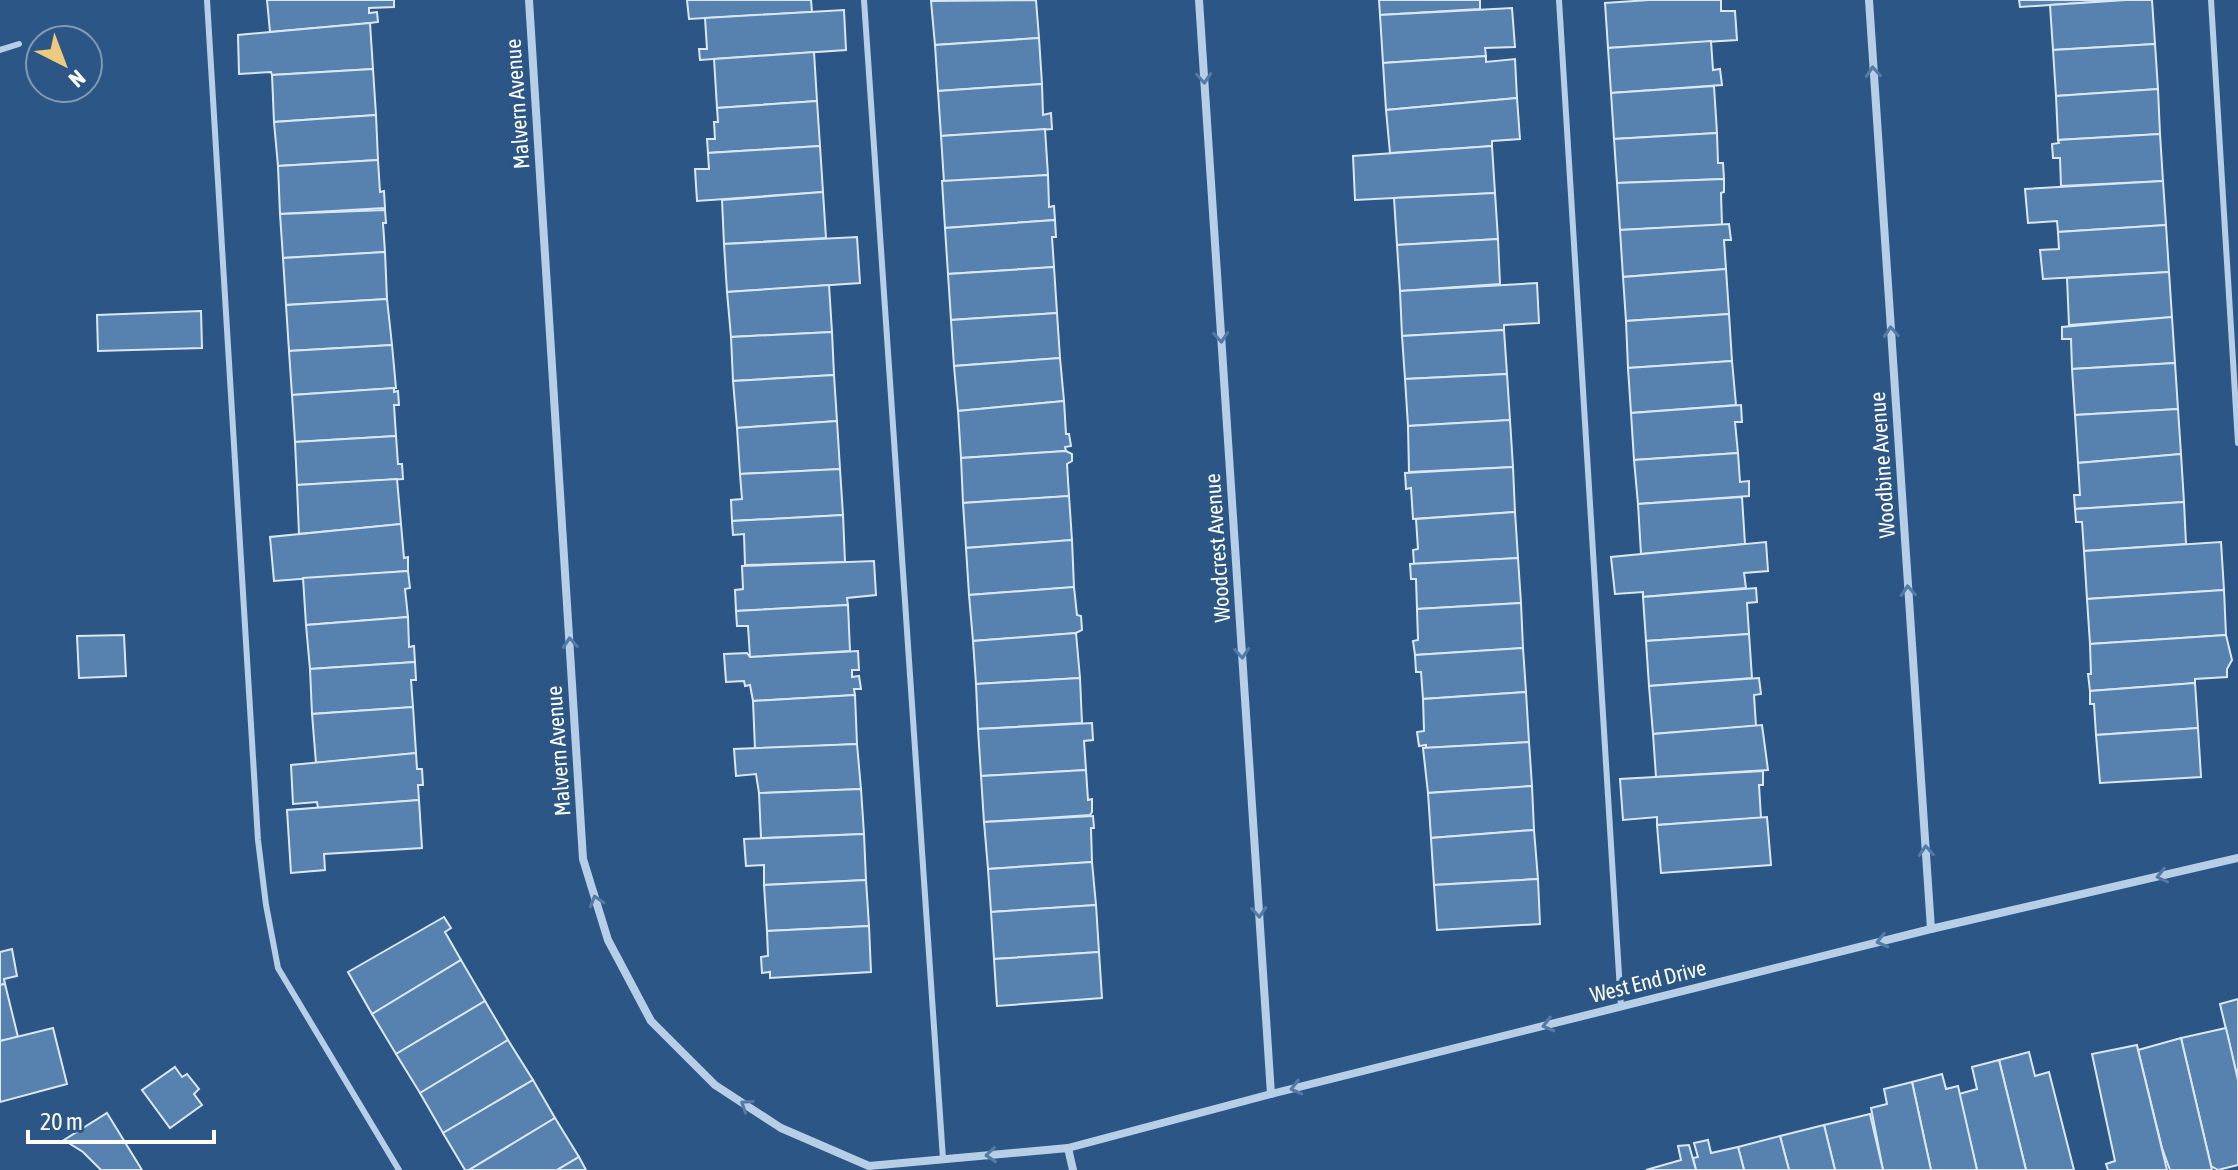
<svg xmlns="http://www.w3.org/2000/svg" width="2238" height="1170" font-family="'Asap Condensed',sans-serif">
<rect width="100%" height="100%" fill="#2b5686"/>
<!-- building -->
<g fill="#5781af" stroke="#dae8f6" stroke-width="2">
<path d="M267,0h127v7l-25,1v5l8,-1 1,10 -8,1 -100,9z"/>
<path d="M687,0h124l1,12 -123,7z"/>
<path d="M1036,0l3,38 -104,7 -4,-44z"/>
<path d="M1379,0h101v9l-100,6z"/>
<path d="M1649,0h72v11h14l2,29 -129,8 -3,-45z"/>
<path d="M2019,0h107l-106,7z"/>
<path d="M2126,0h26l3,44 -102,6 -3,-45z"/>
<path d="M1512,8l3,39 -30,1 1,8 -103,7 -3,-48z"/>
<path d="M844,10l2,40 -146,10 -1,-11h8l-2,-31z"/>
<path d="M370,23l3,46 -101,6 -1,-3 -32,2 -1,-39z"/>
<path d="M1039,38l3,46 -104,7 -3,-46z"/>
<path d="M1711,41l2,29 7,-1 2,16 -111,8 -3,-45z"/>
<path d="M2155,44l3,45 -102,7 -3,-46z"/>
<path d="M814,52l3,49 -100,7 -3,-49z"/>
<path d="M1486,56v6l29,-3 2,39 -131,12 -3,-47z"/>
<path d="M373,69l3,46 -102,7 -2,-47z"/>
<path d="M1042,84l1,31 8,-2 1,16 -111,7 -3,-45z"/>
<path d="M1714,86l3,47 -103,6 -3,-46z"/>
<path d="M2158,89l2,45 -102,6 -2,-44z"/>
<path d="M1517,98l3,41 -28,2v5l-102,7 -4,-43z"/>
<path d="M817,101l3,45 -112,7 -1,-14h8l-1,-17h4l-1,-14z"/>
<path d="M376,115l2,45 -100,6 -4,-44z"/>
<path d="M1045,129l3,46 -104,7 -3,-46z"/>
<path d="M1717,133l1,30h5l1,16 -107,4 -3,-44z"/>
<path d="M2160,134l3,47 -102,5 -1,-28h-7l-1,-14 7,-1 -1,-3z"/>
<path d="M820,146l3,46 -126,9 -2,-32h14l-1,-16z"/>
<path d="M1492,146l3,47 -140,7 -2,-44z"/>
<path d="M378,160l2,32 4,-1 1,17 -105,6 -2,-48z"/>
<path d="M1048,175l1,32 5,-1 1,14 -110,8 -3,-47z"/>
<path d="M1724,179v13l-3,1 1,32 -102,5 -3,-47z"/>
<path d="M2163,181l3,44 -108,7 -1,-11 -29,2 -3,-34z"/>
<path d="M823,192l3,46 -102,6 -2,-44z"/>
<path d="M1495,193l3,46 -101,6 -3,-47z"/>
<path d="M385,210l1,13h-3l2,29 -102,6 -3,-44z"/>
<path d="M1055,220l1,17h-4l2,30 -106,7 -3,-46z"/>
<path d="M1729,224l2,16h-7l2,29 -103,8 -3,-47z"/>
<path d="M2166,225l3,47 -126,7 -3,-29 19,-1 -1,-17z"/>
<path d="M857,237l3,46 -133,9 -3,-48z"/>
<path d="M1498,239l2,45 -100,7 -3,-46z"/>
<path d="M385,252l2,47 -101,6 -3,-47z"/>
<path d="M1054,267l3,46 -106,7 -3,-46z"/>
<path d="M1726,269l3,45 -103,7 -3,-44z"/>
<path d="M2169,272l3,45 -103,8 -2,-47z"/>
<path d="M1537,283l2,40 -35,2v5l-102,6 -2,-45z"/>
<path d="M829,285l3,47 -101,5 -4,-45z"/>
<path d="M387,299l5,46 -103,6 -3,-46z"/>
<path d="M201,311l1,37 -104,3 -1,-36z"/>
<path d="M1057,313l3,45 -106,8 -3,-46z"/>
<path d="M1729,314l3,47 -104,7 -2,-47z"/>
<path d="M2172,317l3,46 -103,6 -1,-30h-9v-12z"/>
<path d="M1504,330l3,44 -102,5 -3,-43z"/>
<path d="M832,332l2,43 -101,6 -2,-44z"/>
<path d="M392,345l4,43 -104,7 -3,-44z"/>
<path d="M1060,358l4,43 -106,10 -4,-45z"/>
<path d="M1732,361l4,44 -105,8 -3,-45z"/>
<path d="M2175,363l3,46 -103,6 -3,-46z"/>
<path d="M1507,374l3,46 -102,6 -3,-47z"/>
<path d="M834,375l3,46 -100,7 -4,-47z"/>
<path d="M394,388v4l4,-1 1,14h-5l2,31 -101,6 -3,-47z"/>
<path d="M1064,401l2,33h3l2,12 -6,1 1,4 -105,7 -3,-47z"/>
<path d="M1741,405l1,17h-7l3,31 -104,7 -3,-47z"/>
<path d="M2178,409l3,45 -103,9 -3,-48z"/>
<path d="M1510,420l3,47 -104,5 -1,-46z"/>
<path d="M837,421l3,48 -100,5 -3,-46z"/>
<path d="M396,436l2,28h4l1,15 -106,6 -2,-43z"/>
<path d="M1066,451l6,3v7l-5,3 2,32 -106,7 -2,-45z"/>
<path d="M1738,453l2,29 9,-1v15l-111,8 -4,-44z"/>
<path d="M2181,454l3,48 -109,7 -1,-14h6l-2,-32z"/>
<path d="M1513,467l2,45 -102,7 -2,-31 -5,1 -1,-16z"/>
<path d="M840,469l3,46 -111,6 -1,-21 11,-1 -2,-25z"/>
<path d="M397,479l4,45 -102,10 -2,-49z"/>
<path d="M1069,496l3,44 -106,8 -3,-45z"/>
<path d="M1742,497l3,47 -104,10 -3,-50z"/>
<path d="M2184,502l2,42 -102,7 -2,-29h-6l-1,-13z"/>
<path d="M1515,512l3,46 -104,6 -1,-14 5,-1 -2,-30z"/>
<path d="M843,515l2,47 -100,3 -1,-31 -11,1 -1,-14z"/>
<path d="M401,524l3,34 4,-1v14l-134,10 -4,-44z"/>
<path d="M1072,540l2,47 -105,8 -3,-47z"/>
<path d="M1766,542l2,29 -24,2 2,15 -103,9v-5l-28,2 -4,-37z"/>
<path d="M2221,542l3,48 -137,9 -3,-48z"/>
<path d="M1518,558l3,45 -104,6 -1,-30h-5l-1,-15z"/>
<path d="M874,561l2,34 -29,3 1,7 -112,6 -1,-21 8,-1 -1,-23z"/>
<path d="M408,571l2,17 -5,1 3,28 -102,8 -3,-47z"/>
<path d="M1074,587l3,28 4,1 1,14 -6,3 -103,8 -4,-46z"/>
<path d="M1756,588l1,14 -10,1 2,31 -103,7 -3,-44z"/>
<path d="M2224,590l2,45 -136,9 -3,-45z"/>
<path d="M1521,603l2,45 -108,7 -2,-14 5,-1 -1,-31z"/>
<path d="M848,605l2,46 -100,6 -2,-31h-11l-1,-15z"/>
<path d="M408,617l1,30 5,-1 1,16 -105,7 -4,-44z"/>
<path d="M1076,633l4,45 -104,6 -3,-43z"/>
<path d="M1749,634l3,44 -103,8 -3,-45z"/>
<path d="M124,635l2,41 -47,2 -2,-42z"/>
<path d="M2226,635l6,25 -5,9v8l-32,2v4l-105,8 -2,-17h3l-1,-30z"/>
<path d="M1523,648l3,44 -103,7 -2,-27h-5l-1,-17z"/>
<path d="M858,651l1,19h-7v7l7,-1 2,13h-7l1,6 -102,6 -3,-16 -5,1 -1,-5 -18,1 -2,-28 23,-1 3,4z"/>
<path d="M415,662l1,18h-5l2,27 -101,7 -2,-45z"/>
<path d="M1080,678l2,45 -104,6 -2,-45z"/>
<path d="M1759,678l2,16 -7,1 2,31 -103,8 -4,-48z"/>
<path d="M2195,683l3,45 -102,7 -2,-31h-4v-13z"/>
<path d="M1526,692l3,50 -103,6v-3l-7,1 -2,-14 7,-1 -1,-32z"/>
<path d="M855,695l2,49 -102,5 -2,-48z"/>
<path d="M413,707l3,46 -100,10 -4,-49z"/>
<path d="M1092,723l1,17 -9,1 2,29 -105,6 -3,-47z"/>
<path d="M1762,725l6,45 -112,7 -3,-43z"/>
<path d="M2198,728l3,49 -101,6 -4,-48z"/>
<path d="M1529,742l3,44 -104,7 -5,-45z"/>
<path d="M857,744l4,45 -102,4 -3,-19 -20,2 -2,-27z"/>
<path d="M416,753l1,16h5l1,16h-5l1,15 -101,8 -1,-6 -24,2 -2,-39z"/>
<path d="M1086,770l2,30 4,-1v13l-2,3 -106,7 -3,-46z"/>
<path d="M1763,771v14h-4l2,33 -104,7v-8l-34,3 -3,-41z"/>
<path d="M1532,786l2,44 -103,8 -3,-45z"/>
<path d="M861,789l3,45 -103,4 -2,-45z"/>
<path d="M419,800l3,48 -98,6 1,16 -34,3 -4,-63z"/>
<path d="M1093,816l1,12h-3l1,34 -104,7 -4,-47z"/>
<path d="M1767,817l4,48 -110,8 -4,-48z"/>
<path d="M1534,830l4,49 -104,6 -3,-47z"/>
<path d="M864,834l2,46 -102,5v-20l-18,1 -2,-27z"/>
<path d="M1092,862l4,43 -105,7 -3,-43z"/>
<path d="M1538,879l2,45 -103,6 -3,-45z"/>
<path d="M866,880l3,46 -102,5 -3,-46z"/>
<path d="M1096,905l3,47 -105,7 -3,-47z"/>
<path d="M444,917l7,11 -6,4 16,28 -89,54 -24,-42z"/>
<path d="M869,926l2,46 -101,6v-6l-8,1 -1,-16 7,-1 -1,-25z"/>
<path d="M12,949l5,27 -13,3 1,5 -5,1v-33z"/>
<path d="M1099,952l3,46 -105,8 -3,-47z"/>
<path d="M461,960l24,41 -89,53 -24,-40z"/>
<path d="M5,984l13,53 -18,4v-56z"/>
<path d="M2238,999v81l-18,-76z"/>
<path d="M485,1001l23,39 -88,53 -24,-39z"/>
<path d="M53,1028l14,56 -67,18v-61z"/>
<path d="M2226,1028l12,52v85l-20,5 -7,-4 -30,-128z"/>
<path d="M2181,1038l30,128 1,4h-42l-8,-22 -24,-98z"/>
<path d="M508,1040l25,40 -90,53 -23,-40z"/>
<path d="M2137,1045l1,5 29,120h-59l-2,-6 9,-3 -23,-107z"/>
<path d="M2029,1052l6,24 14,-4 25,98h-48l-27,-110z"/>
<path d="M1999,1060l27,110h-49l-18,-76 18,-5 -5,-22z"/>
<path d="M175,1067l7,10 5,-3 12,15 -5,5 8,11 -32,23 -28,-38z"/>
<path d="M1942,1074l4,15 12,-3 19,84h-46l-19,-88z"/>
<path d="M533,1080l22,38 -86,52h-4l-22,-37z"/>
<path d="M1912,1082l19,88h-48l-12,-62 16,-4 -3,-15z"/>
<path d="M107,1113l35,57h-41l-18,-18 -19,-12z"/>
<path d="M1870,1114l13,56h-48l-11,-45z"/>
<path d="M555,1118l24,39 -22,13h-88z"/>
<path d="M1824,1125l11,45h-46l-9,-34z"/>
<path d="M1780,1136l9,34h-45l-6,-23z"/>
<path d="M1708,1140l3,13 27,-6 6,23h-48l-3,-12 5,-1 -4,-14z"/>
<path d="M1689,1145l7,25h-50l35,-10 -3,-14z"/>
<path d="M579,1157l7,13h-29z"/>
</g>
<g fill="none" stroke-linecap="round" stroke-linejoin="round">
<!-- service -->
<g stroke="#b7cee7" stroke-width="6">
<path d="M207,0l51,840 8,65 12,63 121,202"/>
<path d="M864,0l79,1159"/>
<path d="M1559,0l62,1007"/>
<path d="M2211,0l27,443"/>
<path d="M0,50l19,-6"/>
</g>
<!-- minor -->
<g stroke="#b7cee7" stroke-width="8">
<path d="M529,0l54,859 25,81 43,81 64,64 66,43 88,38 199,-18 203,-54 660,-165 307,-71"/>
<path d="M1199,0l72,1094"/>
<path d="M1869,0l62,929"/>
<path d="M1068,1148l5,22"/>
</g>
</g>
<!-- one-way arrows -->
<defs><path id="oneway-chevron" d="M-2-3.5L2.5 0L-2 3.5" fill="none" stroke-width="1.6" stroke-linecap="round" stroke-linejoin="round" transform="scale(2)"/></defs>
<g stroke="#557aa3">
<use href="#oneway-chevron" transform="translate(1873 72) rotate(-94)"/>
<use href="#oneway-chevron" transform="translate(1204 78) rotate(86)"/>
<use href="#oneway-chevron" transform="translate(1891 332) rotate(-94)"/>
<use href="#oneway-chevron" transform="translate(1221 337) rotate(86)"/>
<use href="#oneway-chevron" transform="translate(1908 591) rotate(-94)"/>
<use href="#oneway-chevron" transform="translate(570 643) rotate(-94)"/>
<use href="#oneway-chevron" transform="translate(1242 653) rotate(86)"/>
<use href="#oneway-chevron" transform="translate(1926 851) rotate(-94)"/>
<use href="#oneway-chevron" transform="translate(2162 876) rotate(167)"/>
<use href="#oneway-chevron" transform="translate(596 901) rotate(-107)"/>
<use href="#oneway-chevron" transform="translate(1259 912) rotate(86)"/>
<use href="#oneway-chevron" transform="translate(1882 941) rotate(166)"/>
<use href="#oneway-chevron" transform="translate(1548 1025) rotate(166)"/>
<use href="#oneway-chevron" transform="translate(1296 1088) rotate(166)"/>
<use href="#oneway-chevron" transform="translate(746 1105) rotate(-147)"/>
<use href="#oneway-chevron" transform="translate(991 1155) rotate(175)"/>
</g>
<g text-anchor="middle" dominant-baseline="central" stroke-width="8" stroke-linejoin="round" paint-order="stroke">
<!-- street labels -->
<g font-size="22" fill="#fff" stroke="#2b5686">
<text transform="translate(517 104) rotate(-94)">Malvern Avenue</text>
<text transform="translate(1882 465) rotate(-94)">Woodbine Avenue</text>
<text transform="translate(1217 548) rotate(-94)">Woodcrest Avenue</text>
<text transform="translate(558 751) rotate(-94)">Malvern Avenue</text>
<text transform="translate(1648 981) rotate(-14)">West End Drive</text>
</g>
</g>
<!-- north arrow -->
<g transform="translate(64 64) rotate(138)"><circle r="38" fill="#2b5686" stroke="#809ab6" stroke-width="2"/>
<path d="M0-6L14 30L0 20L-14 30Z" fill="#edca80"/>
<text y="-12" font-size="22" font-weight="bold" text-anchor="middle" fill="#ffffff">N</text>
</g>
<!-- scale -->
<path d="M28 1130v12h186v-12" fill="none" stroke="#ffffff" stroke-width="4"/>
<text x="40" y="1130" font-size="24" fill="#ffffff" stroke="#2b5686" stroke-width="6" paint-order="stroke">20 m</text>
</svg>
